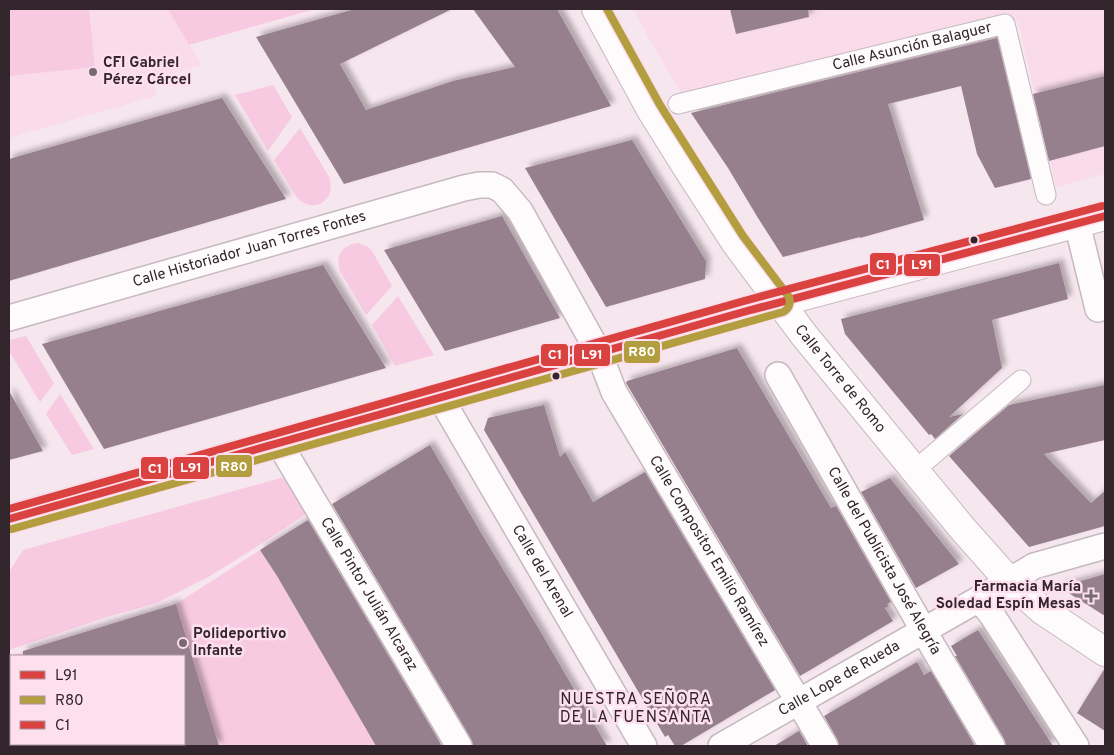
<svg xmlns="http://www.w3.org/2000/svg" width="1114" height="755" font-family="Overpass,sans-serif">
<defs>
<filter id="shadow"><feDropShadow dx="4.5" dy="-4.5" stdDeviation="2.5" flood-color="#0004"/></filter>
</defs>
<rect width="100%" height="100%" fill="#f6e6ee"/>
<!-- built -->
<g fill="#fadbea">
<path d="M9,9h159l34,56 -48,13 2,18 -147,42z"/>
<path d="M633,9h472v165l-49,13 -38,-166 -332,81 -34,-58z"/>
</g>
<!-- green -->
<g fill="#f8cae1" fill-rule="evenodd">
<path d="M9,9h80l6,58 -86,9z"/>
<path d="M168,9h147l-126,36z"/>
<path d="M273,85l19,32 -24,34 -33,-56z"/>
<path d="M300,128l29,49c8,23 -15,38 -32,21l-23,-38z"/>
<path d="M358,243l10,4 4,4 20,35 -26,29 -26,-44c-5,-16 1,-25 18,-28z"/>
<path d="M398,296l36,59 -39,11 -23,-41z"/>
<path d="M26,336l28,47 -14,19 -31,-51v-11z"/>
<path d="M60,394l34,55 -22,6 -26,-41z"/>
<path d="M284,477l25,35 -51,34 -48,30 -53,27 -50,14 -98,33v-78l14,-22z"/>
<path d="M260,550l17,26 99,170h-367v-90l167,-52zM11,656h173v88h-173z"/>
</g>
<!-- building -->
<g fill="#97808e" filter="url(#shadow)">
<path d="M355,9h97l-112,55 26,46 87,-29 62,-14 -42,-58h84l54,97 -267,78 -88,-147z"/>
<path d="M730,9h78l1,8 -73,17z"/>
<path d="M997,38l34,141 -36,9 -18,-34 -16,-68 -73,18 36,116 -64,18v-1l-77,20 -25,-39 -30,-50 -37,-55z"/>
<path d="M1105,76v70l-56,15 -16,-67z"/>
<path d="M222,98l64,101 -277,82v-122z"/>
<path d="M632,140l74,121 -1,18 -99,28 -81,-139z"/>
<path d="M502,216l58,102 -115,33 -61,-101z"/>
<path d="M1059,263l9,36 -76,21 10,48 -53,49 14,-3 -28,25 -4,-5 -2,1 -84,-101 -4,-15z"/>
<path d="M323,265l63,103 -282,81 -62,-105z"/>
<path d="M737,348l94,160 5,-2 55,96 -4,2 2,2 -4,2 8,13 -93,55 -174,-293 1,-2z"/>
<path d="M1105,385v55l-61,14 47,49 14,-12v35l-76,21 -80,-91 60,-51z"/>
<path d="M9,391l34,60 -34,9z"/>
<path d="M544,405l16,52 5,-5 28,50 52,-30 130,218 -94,56h-6l-7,-11 -3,2 -181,-307 4,-12z"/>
<path d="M430,445l50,86 59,98 68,117h-134l-2,-7 -139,-235z"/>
<path d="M890,478l69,86 -43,24 -55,-96z"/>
<path d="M308,520l134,226h-66l-99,-170 -17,-26z"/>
<path d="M1105,574v42l-46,-29 29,-8z"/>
<path d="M176,604l43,142h-35v-90h-161v-5z"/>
<path d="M978,630l75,116h-47l-2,-7 -49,-83h2l-6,-10z"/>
<path d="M917,662l7,13 7,-4 44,75h-136l-2,-7 -13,-23z"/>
<path d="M1105,668v63l-28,-18z"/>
<path d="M799,731l9,15h-34z"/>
</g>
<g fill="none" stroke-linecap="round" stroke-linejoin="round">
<defs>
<g id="pedestrian">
<path id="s1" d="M678,104l327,-80 41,171"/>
<path d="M915,470l106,-90"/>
</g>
<g id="minor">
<path d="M1077,223l21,86"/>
<path id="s2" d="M9,318l455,-130 15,-3h13l10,5 18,21 79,142 15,39 211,354"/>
<path id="s3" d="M778,375l155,272 59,99"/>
<path id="s4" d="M440,397l204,349"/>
<path id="s5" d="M279,443l180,303"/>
<path d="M979,599l13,16 84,131"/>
<path id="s6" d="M721,746l258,-147 55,-33 71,-20"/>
</g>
<g id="secondary">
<path id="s7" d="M596,9l55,101 35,56 49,76 69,93 158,193 47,53 33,29 63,42"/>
<path d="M9,519l738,-208 358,-95"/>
</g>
</defs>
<!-- pedestrian casing -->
<use href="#pedestrian" stroke="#c6b9bf" stroke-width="21"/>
<!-- minor casing -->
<use href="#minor" stroke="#c6b9bf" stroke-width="28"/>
<!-- secondary casing -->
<use href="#secondary" stroke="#c6b9bf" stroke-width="30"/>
<!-- pedestrian -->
<use href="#pedestrian" stroke="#fefbfc" stroke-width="19"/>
<!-- minor -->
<use href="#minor" stroke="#fefbfc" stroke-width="25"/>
<!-- secondary -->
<use href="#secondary" stroke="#fefbfc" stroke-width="28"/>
<defs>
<path id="bus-1" d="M9,519l738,-208 358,-95"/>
<path id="bus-2" d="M12,529l771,-217c6,-3 8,-9 6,-15l-46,-61 -83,-131 -53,-96"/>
<path id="bus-3" d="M9,509l735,-208 358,-95"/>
</defs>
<!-- bus-1 casing -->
<use href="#bus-1" stroke="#fddfed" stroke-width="11"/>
<!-- bus-2 casing -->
<use href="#bus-2" stroke="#fddfed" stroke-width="11"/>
<!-- bus-3 casing -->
<use href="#bus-3" stroke="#fddfed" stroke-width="11"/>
<!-- bus-1 -->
<use href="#bus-1" stroke="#da4241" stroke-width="8"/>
<!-- bus-2 -->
<use href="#bus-2" stroke="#b29e3f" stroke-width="8"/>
<!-- bus-3 -->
<use href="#bus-3" stroke="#da4240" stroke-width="8"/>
</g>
<!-- markers -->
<g fill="#776970" stroke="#fddfed" stroke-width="2">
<circle cx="93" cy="72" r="5"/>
<path d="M1088.5 588.5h5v5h5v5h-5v5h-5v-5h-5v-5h5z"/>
<circle cx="183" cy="643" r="5"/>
</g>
<g fill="#33252c" stroke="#fddfed" stroke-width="2">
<circle cx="974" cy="240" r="4.5"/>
<circle cx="556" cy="376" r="4.5"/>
</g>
<g text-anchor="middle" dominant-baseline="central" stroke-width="5" stroke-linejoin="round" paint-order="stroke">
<!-- street labels -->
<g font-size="15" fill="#33252c" stroke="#fddfed">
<text stroke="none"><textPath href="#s1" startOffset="241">Calle Asunción Balaguer</textPath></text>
<text stroke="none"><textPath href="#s2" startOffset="250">Calle Historiador Juan Torres Fontes</textPath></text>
<text stroke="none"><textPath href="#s7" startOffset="444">Calle Torre de Romo</textPath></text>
<text stroke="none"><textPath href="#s2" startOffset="930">Calle Compositor Emilio Ramírez</textPath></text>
<text stroke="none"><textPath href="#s3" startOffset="214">Calle del Publicista José Alegría</textPath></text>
<text stroke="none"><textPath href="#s4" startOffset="202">Calle del Arenal</textPath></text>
<text stroke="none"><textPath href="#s5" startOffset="176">Calle Pintor Julián Alcaraz</textPath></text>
<text stroke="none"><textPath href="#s6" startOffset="136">Calle Lope de Rueda</textPath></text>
</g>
<!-- poi labels -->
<g font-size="15" font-weight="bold" fill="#33252c" stroke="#fddfed" text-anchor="start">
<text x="103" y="63">CFI Gabriel<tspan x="103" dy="17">Pérez Cárcel</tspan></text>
<text x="1081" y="587" text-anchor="end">Farmacia María<tspan x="1081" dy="17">Soledad Espín Mesas</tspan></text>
<text x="193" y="634">Polideportivo<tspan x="193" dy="17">Infante</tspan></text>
</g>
<!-- neighbourhood labels -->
<g font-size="16" letter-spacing="1" fill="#33252c" stroke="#fddfed">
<text x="636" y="700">NUESTRA SEÑORA<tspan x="636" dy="18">DE LA FUENSANTA</tspan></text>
</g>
</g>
<g stroke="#fddfed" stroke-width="2">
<rect x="869" y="252" width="28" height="24" rx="5" fill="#da4240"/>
<rect x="903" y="253" width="38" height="24" rx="5" fill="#da4241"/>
<rect x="623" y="340" width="38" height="24" rx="5" fill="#b29e3f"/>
<rect x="540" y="343" width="29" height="24" rx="5" fill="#da4240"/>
<rect x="573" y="343" width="38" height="24" rx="5" fill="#da4241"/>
<rect x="215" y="454" width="38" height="24" rx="5" fill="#b29e3f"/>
<rect x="172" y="456" width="38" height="24" rx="5" fill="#da4241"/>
<rect x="140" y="456" width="29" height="24" rx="5" fill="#da4240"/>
</g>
<g font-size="14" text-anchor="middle" font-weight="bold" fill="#fff">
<text x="883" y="269">C1</text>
<text x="922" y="269">L91</text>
<text x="642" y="356">R80</text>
<text x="555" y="359">C1</text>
<text x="592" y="359">L91</text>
<text x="234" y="471">R80</text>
<text x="191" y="472">L91</text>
<text x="155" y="473">C1</text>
</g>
<!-- border -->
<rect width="1114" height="755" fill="none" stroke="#33252c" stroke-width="20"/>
<!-- legend -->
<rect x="10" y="655" width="175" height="90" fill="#fddfed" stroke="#ac95a0"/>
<rect x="20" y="671" width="25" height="8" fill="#da4241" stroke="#ac95a0"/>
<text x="55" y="680" font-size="15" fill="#33252c">L91</text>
<rect x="20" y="696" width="25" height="8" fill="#b29e3f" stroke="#ac95a0"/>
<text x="55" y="705" font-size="15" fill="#33252c">R80</text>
<rect x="20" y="721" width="25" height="8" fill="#da4240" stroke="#ac95a0"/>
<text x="55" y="730" font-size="15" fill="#33252c">C1</text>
</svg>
